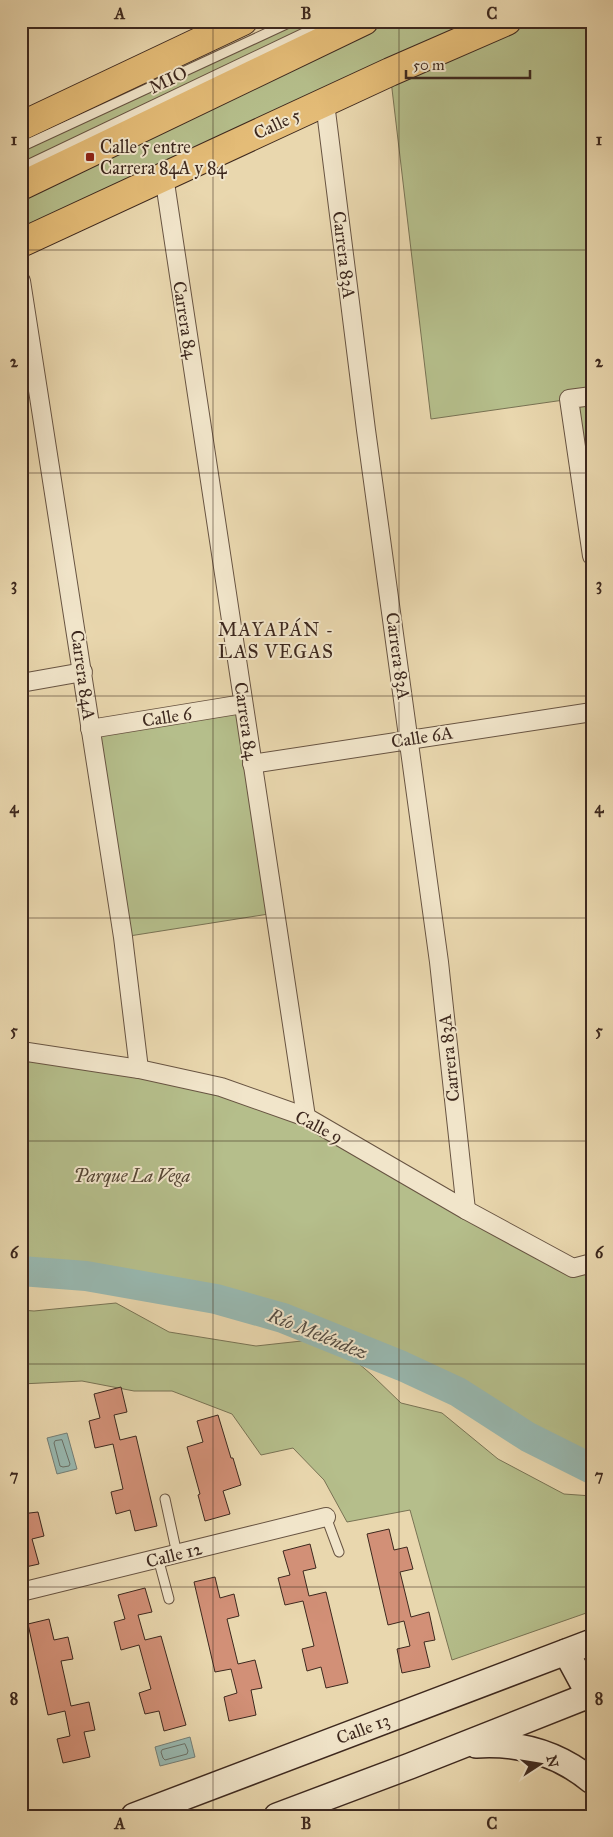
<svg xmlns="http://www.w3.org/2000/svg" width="613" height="1837" font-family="'IM FELL Great Primer',serif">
<rect width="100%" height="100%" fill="#e9d7ae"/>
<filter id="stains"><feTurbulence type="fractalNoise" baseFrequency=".004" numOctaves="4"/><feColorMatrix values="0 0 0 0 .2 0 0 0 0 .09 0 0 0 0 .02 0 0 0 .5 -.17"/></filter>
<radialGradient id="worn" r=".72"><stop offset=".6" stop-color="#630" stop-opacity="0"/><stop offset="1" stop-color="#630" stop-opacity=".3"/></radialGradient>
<!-- green -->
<g fill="#b5be8b" stroke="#797354">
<path d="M293,21h299v535l-28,-156 -133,19 -41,-347 -369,171v-96z"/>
<path d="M243,704l32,209 -152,24 -33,-208z"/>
<path d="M21,1051l118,18 167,48 245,138 41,8v206l-64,-32 -70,-45 -56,-26 -119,-48 -67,-19 -130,-23 -65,-5z"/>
<path d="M116,1303l53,29 87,14 73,-8 43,37 29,28 41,10 56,46 66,35 28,2v115l-140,49 -42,-150 -63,12 -23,-42 -31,-32 -32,7 -29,-41 -60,-23h-38l-52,-10 -61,3v-74l13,1z"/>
</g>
<!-- water -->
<g fill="#98b8b0" stroke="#747e76">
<path d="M67,1433l10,36 -20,5 -10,-36z"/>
<path d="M190,1737l5,20 -35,9 -5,-19z"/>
</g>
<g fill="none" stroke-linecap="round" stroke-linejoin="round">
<!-- shore -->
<g stroke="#6a7067" stroke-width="1">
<path d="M62,1440l8,24 -1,2 -6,1 -3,-1 -6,-23 1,-2z"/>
<path d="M185,1744l3,7 -1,3 -22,6 -2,-2 -2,-6 1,-2z"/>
</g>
<!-- river -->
<path stroke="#98b8b0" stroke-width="30" d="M21,1271l65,5 130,23 67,19 119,48 56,26 70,45 64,32"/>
</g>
<!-- building -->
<g fill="#d29077" stroke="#3d281e">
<path d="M121,1387l6,25 -13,3 6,25 16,-4 21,90 -22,5 -5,-21 -14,4 -5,-22 12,-3 -10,-45 -18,4 -6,-27 11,-3 -6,-24z"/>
<path d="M218,1415l13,43h2l8,27 -18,6 7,23 -25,7 -7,-26 2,-1 -13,-47 16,-5 -6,-21z"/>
<path d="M38,1512l6,24 -12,3 7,25 -18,4v-54z"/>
<path d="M389,1529l5,21 13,-3 6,22 -13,3 11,45 18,-5 6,28 -11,2 6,25 -28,6 -5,-24 13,-3 -6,-25 -16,4 -21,-91z"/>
<path d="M310,1544l6,24 -13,3 6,25 17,-4 22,91 -22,5 -5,-21 -14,4 -5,-22 12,-3 -11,-45 -18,4 -7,-27 12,-3 -7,-24z"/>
<path d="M215,1577l5,21 14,-4 5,22 -12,3 11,45 17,-4 7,28 -11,2 5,25 -27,6 -5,-24 13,-4 -6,-24 -16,3 -21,-90z"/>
<path d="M145,1588l7,24 -14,3 7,25 16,-4 25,89 -22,6 -5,-20 -14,3 -6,-21 12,-4 -12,-44 -18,5 -7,-28 11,-3 -7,-24z"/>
<path d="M49,1619l5,21 14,-3 5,22 -12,2 10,45 18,-4 6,28 -11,2 6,25 -27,6 -6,-24 13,-3 -5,-25 -17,4 -20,-91z"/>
</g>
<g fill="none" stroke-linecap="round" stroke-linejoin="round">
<defs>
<g id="lane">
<path d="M21,147l272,-126"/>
<path d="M21,168l308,-147"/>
<path d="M165,1499l12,55"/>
<path d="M326,1517l13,35"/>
<path d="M158,1558l11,41"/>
</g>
<g id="street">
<path d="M325,103l41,327 73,532 27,248"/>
<path d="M164,176l142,941"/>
<path d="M21,281l102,656 16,132"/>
<path d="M592,396l-23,3 23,157"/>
<path d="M21,683l62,-11"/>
<path d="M90,729l153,-25"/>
<path d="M252,764l340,-52"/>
<path d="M21,1051l118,18 82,18 85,30 160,93 107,58 19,-5"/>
<path d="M21,1592l305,-75"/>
</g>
<g id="secondary">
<path d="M566,1652l26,48"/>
<path d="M476,1745c44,-3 82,8 116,36"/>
<path d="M134,1816l458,-174"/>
<path d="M277,1816l133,-50 182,-72"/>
</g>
<g id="primary">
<path d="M21,126l222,-105"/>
<path d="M21,186l343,-165"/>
<path d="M21,243l369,-171 117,-51"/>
</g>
</defs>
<!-- lane casing -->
<use href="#lane" stroke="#685442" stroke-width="11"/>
<!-- street casing -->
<use href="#street" stroke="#685442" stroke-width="20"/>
<!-- secondary casing -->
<use href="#secondary" stroke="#3d281e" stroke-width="28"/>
<!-- primary casing -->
<use href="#primary" stroke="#3d281e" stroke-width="30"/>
<!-- lane -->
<use href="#lane" stroke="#f1e5ca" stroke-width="9"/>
<!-- street -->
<use href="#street" stroke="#f1e5ca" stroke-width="18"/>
<!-- secondary -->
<use href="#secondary" stroke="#f1e5ca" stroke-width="25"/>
<!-- primary -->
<use href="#primary" stroke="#e4bc77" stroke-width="28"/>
</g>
<!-- grid -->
<path fill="none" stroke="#3d281e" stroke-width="1" stroke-opacity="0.55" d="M213,21v1795M399,21v1795M21,250h571M21,473h571M21,696h571M21,918h571M21,1141h571M21,1364h571M21,1587h571"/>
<!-- markers -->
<rect fill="#8f2418" stroke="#f1e5ca" stroke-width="2" x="85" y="152" width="10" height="10" rx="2.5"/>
<g text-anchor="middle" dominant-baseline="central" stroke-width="4" stroke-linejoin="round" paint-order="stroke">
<!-- street labels -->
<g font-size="18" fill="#3d281e" stroke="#f1e5ca">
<text transform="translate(168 80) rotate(-26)">MIO</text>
<text transform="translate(277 124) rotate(-25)">Calle 5</text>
<text transform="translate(344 255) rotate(83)">Carrera 83A</text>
<text transform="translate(185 320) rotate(81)">Carrera 84</text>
<text transform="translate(398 656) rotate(82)">Carrera 83A</text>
<text transform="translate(83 675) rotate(82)">Carrera 84A</text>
<text transform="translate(167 717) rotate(-9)">Calle 6</text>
<text transform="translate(246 721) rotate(82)">Carrera 84</text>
<text transform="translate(422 737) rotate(-9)">Calle 6A</text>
<text transform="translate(449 1058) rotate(-96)">Carrera 83A</text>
<text transform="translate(319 1127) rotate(27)">Calle 9</text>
<text transform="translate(174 1555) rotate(-14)">Calle 12</text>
<text transform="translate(363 1729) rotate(-21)">Calle 13</text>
</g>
<!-- poi labels -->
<g font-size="18" fill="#3d281e" stroke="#f1e5ca" text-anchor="start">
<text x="100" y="147">Calle 5 entre<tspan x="100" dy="21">Carrera 84A y 84</tspan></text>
</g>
<!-- park labels -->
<g font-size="18" font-style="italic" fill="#554634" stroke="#f1e5ca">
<text x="132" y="1176">Parque La Vega</text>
</g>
<!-- neighbourhood labels -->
<g font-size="19" letter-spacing="1" fill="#3d281e" stroke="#f1e5ca">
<text x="276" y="629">MAYAPÁN -<tspan x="276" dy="22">LAS VEGAS</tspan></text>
</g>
<!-- water labels -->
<g font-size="19" font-style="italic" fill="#544c42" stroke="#f1e5ca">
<text transform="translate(318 1334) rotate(22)">Río Meléndez</text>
</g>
</g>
<!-- margin -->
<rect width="613" height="1837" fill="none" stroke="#e9d7ae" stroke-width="55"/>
<!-- north arrow -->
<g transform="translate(540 1764) rotate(78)" stroke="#f1e5ca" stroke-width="4" paint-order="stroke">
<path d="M0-4L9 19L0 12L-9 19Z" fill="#3d281e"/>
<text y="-8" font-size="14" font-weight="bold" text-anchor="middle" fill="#3d281e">N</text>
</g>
<!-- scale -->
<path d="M406 70v8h124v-8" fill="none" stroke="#3d281e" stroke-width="2.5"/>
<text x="413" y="70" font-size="15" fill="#3d281e" stroke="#f1e5ca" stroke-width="4" paint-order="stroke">50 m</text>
<rect x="28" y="28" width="558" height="1782" fill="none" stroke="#3d281e" stroke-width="2"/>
<g font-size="16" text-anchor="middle" font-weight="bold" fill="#3d281e">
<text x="120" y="19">A</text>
<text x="306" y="19">B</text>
<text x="492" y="19">C</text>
<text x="14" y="145">1</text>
<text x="599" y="145">1</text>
<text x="14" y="367">2</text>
<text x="599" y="367">2</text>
<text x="14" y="590">3</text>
<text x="599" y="590">3</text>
<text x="14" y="813">4</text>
<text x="599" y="813">4</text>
<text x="14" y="1036">5</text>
<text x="599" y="1036">5</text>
<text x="14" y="1258">6</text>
<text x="599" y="1258">6</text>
<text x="14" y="1481">7</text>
<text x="599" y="1481">7</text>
<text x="14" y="1704">8</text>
<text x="599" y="1704">8</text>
<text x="120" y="1829">A</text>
<text x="306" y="1829">B</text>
<text x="492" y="1829">C</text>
</g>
<rect width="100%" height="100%" filter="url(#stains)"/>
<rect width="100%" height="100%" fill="url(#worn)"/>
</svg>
